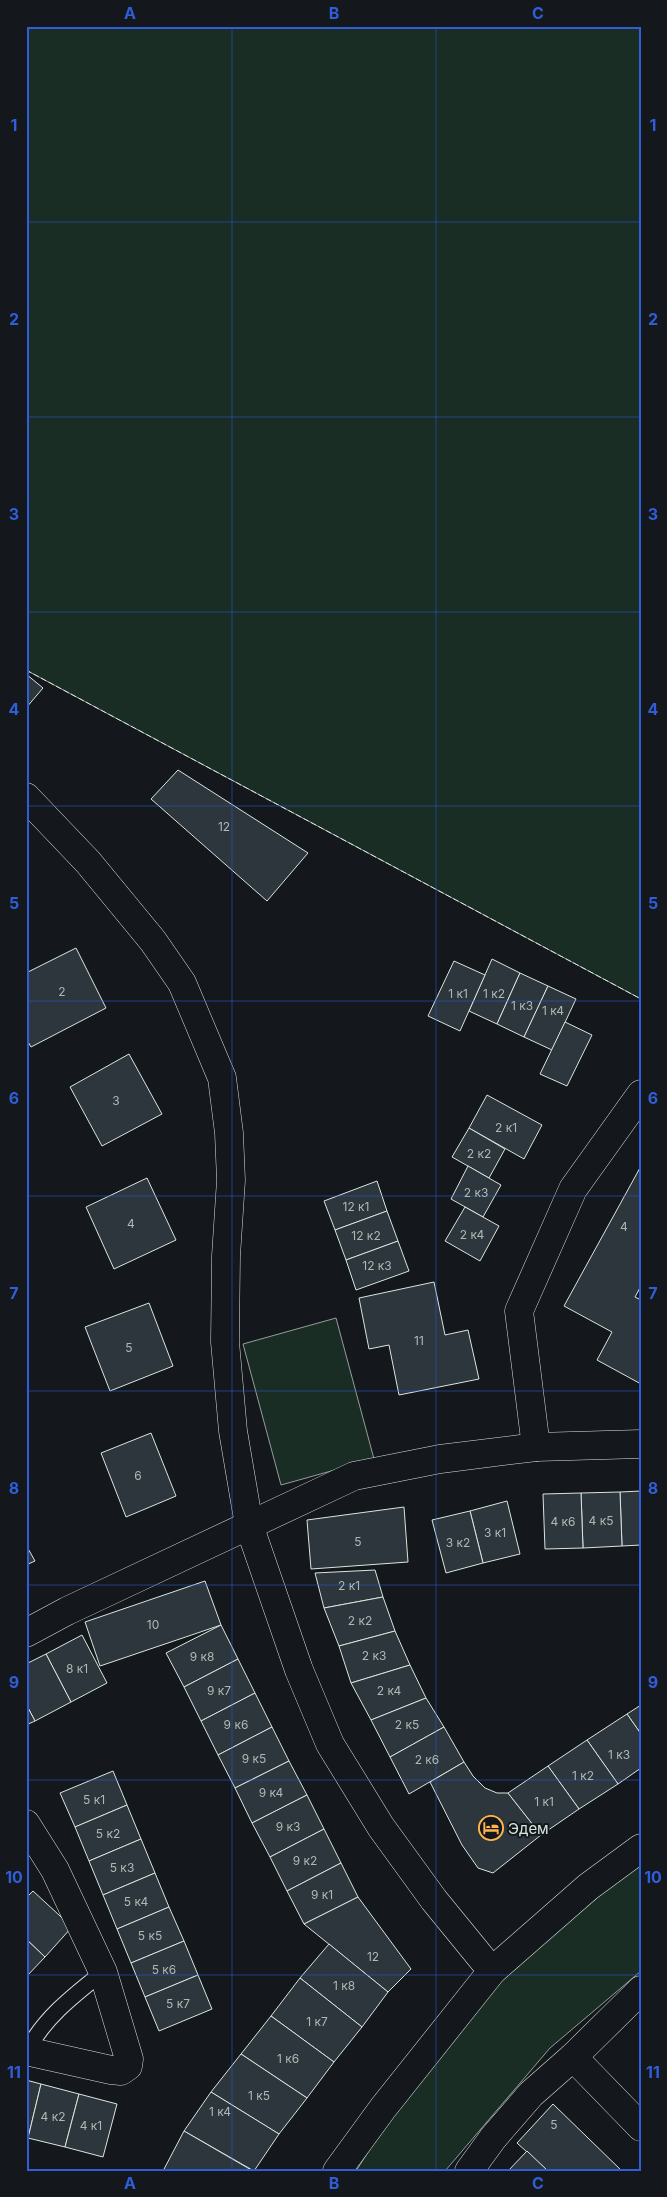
<svg xmlns="http://www.w3.org/2000/svg" width="667" height="2197" font-family="Inter,sans-serif">
<rect width="100%" height="100%" fill="#14181c"/>
<!-- green -->
<g fill="#1a2d24" stroke="#939e99">
<path d="M26,26h615v973l-615,-329z"/>
<path d="M336,1318l38,141 -93,26 -38,-141z"/>
<path d="M641,1861v110l-91,77 -105,123h-89l23,-36 97,-128 49,-49z"/>
</g>
<!-- building -->
<g fill="#2c363c" stroke="#d8e6dc">
<path d="M26,674l17,14 -17,20z"/>
<path d="M178,770l130,83 -41,48 -116,-102z"/>
<path d="M76,948l30,60 -75,39 -5,-9v-65z"/>
<path d="M492,959l28,14 -23,51 -28,-13z"/>
<path d="M454,961l31,14 -25,56 -32,-15z"/>
<path d="M520,973l28,13 -24,51 -27,-13z"/>
<path d="M548,986l28,13 -24,51 -28,-13z"/>
<path d="M565,1022l27,13 -25,51 -27,-12z"/>
<path d="M129,1054l33,60 -60,32 -32,-59z"/>
<path d="M487,1095l55,30 -18,34 -55,-31z"/>
<path d="M469,1128l36,21 -16,29 -37,-21z"/>
<path d="M468,1166l33,19 -18,32 -32,-18z"/>
<path d="M641,1166v120l-6,11 6,3v84l-44,-24 15,-28 -48,-26z"/>
<path d="M147,1178l29,62 -62,29 -28,-62z"/>
<path d="M377,1181l10,30 -52,19 -11,-29z"/>
<path d="M465,1207l34,19 -19,35 -35,-20z"/>
<path d="M387,1211l11,30 -52,19 -11,-30z"/>
<path d="M398,1241l11,30 -53,19 -10,-30z"/>
<path d="M434,1282l11,53 23,-5 11,49 -80,16 -10,-50 -20,4 -10,-51z"/>
<path d="M149,1303l24,63 -63,25 -25,-64z"/>
<path d="M151,1433l25,63 -50,21 -25,-64z"/>
<path d="M641,1491v54l-19,1 -2,-54z"/>
<path d="M620,1492l2,54 -39,2 -2,-55z"/>
<path d="M581,1493l2,55 -38,1 -2,-55z"/>
<path d="M507,1501l13,53 -37,9 -13,-52z"/>
<path d="M404,1507l4,55 -97,7 -4,-49z"/>
<path d="M470,1511l13,52 -37,10 -14,-53z"/>
<path d="M26,1545l9,16 -9,4z"/>
<path d="M375,1570l8,27 -59,11 -9,-35z"/>
<path d="M205,1581l16,44 -121,41 -15,-44z"/>
<path d="M383,1597l12,34 -56,15 -15,-38z"/>
<path d="M221,1625l17,34 -54,28 -18,-34z"/>
<path d="M395,1631l15,34 -59,18 -12,-37z"/>
<path d="M82,1635l25,48 -36,19 -25,-48z"/>
<path d="M46,1654l25,48 -36,19 -9,-17v-40z"/>
<path d="M238,1659l17,34 -54,28 -17,-34z"/>
<path d="M410,1665l16,33 -55,22 -20,-37z"/>
<path d="M255,1693l17,34 -54,28 -17,-34z"/>
<path d="M426,1698l18,29 -54,30 -19,-37z"/>
<path d="M26,1704l9,17 -9,4z"/>
<path d="M641,1705v29l-14,-20z"/>
<path d="M627,1714l14,20v34l-23,16 -31,-44z"/>
<path d="M272,1727l17,34 -54,27 -17,-33z"/>
<path d="M444,1727l20,35 -55,32 -19,-37z"/>
<path d="M587,1740l31,44 -39,25 -31,-43z"/>
<path d="M289,1761l18,34 -55,28 -17,-35z"/>
<path d="M464,1762l9,14 12,12 12,5h11l33,42 -48,38 -15,-5 -16,-23 -32,-63z"/>
<path d="M548,1766l31,43 -38,26 -33,-42z"/>
<path d="M113,1771l14,34 -52,22 -15,-34z"/>
<path d="M307,1795l17,34 -54,28 -18,-34z"/>
<path d="M127,1805l14,34 -52,22 -14,-34z"/>
<path d="M324,1829l17,34 -54,28 -17,-34z"/>
<path d="M141,1839l14,34 -52,22 -14,-34z"/>
<path d="M341,1863l17,34 -54,27 -17,-33z"/>
<path d="M155,1873l14,34 -52,22 -14,-34z"/>
<path d="M33,1891l39,36 -27,30 -19,-18v-41z"/>
<path d="M358,1897l53,72 -23,23 -84,-68z"/>
<path d="M169,1907l15,34 -53,22 -14,-34z"/>
<path d="M26,1939l19,18 -19,20z"/>
<path d="M184,1941l14,34 -53,22 -14,-34z"/>
<path d="M329,1944l59,48 -26,35 -62,-49z"/>
<path d="M198,1975l14,34 -53,22 -14,-34z"/>
<path d="M300,1978l62,49 -28,35 -63,-46z"/>
<path d="M271,2016l63,46 -27,36 -66,-44z"/>
<path d="M241,2054l66,44 -28,36 -68,-42z"/>
<path d="M26,2080l15,4 -13,54h-2z"/>
<path d="M41,2084l38,10 -14,53 -37,-9z"/>
<path d="M211,2092l68,42 -25,37 -70,-40z"/>
<path d="M79,2094l38,10 -14,53 -38,-10z"/>
<path d="M553,2104l69,67h-74l-31,-28z"/>
<path d="M184,2131l69,40h-90z"/>
<path d="M527,2151l21,20h-40z"/>
</g>
<g fill="none" stroke-linecap="round" stroke-linejoin="round">
<defs>
<path id="service" d="M27,2051c17,-33 47,-56 76,-79"/>
<g id="minor">
<path d="M26,797l62,65 65,79 29,42 40,95 7,55 2,47 -5,76 -1,86 8,89 16,94 50,145 31,74 51,83 53,73 58,71"/>
<path d="M536,1447l-17,-136 54,-122 68,-95"/>
<path d="M26,1633l41,-22 287,-135 86,-17 96,-12 105,-3"/>
<path d="M26,1824l29,46 48,102 26,87 -1,7 -7,5 -10,-1 -85,-19"/>
<path d="M573,2057l68,70"/>
<path d="M337,2171l46,-63 109,-137 96,-84 53,-39"/>
<path d="M469,2171l24,-33 38,-44 42,-37 68,-67"/>
</g>
</defs>
<!-- service casing -->
<use href="#service" stroke="#d8e6dc" stroke-width="17"/>
<!-- minor casing -->
<use href="#minor" stroke="#d8e6dc" stroke-width="29"/>
<!-- service -->
<use href="#service" stroke="#14181c" stroke-width="15"/>
<!-- minor -->
<use href="#minor" stroke="#14181c" stroke-width="28"/>
<!-- fence -->
<path stroke="#d8e6dc" stroke-width="1" stroke-dasharray="6 2.5" stroke-linecap="butt" d="M26,670l615,329"/>
</g>
<!-- grid -->
<path fill="none" stroke="#305dd8" stroke-width="1" stroke-opacity="0.55" d="M232,26v2145M436,26v2145M26,222h615M26,417h615M26,612h615M26,806h615M26,1001h615M26,1196h615M26,1391h615M26,1585h615M26,1780h615M26,1975h615"/>
<!-- icons -->
<defs>
<symbol id="hotel-ring" viewBox="-11 -11 22 22"><circle r="9.5" fill="#14181c" stroke="#ffb74d" stroke-width="1.5"/><path d="M-6-4.5h1.5V1H6V5H4.5V3h-9V5H-6ZM-4 0a1.8 1.8 0 1 1 3.6 0ZM.5 0V-2.5h3Q6-2.5 6 0Z" fill="#ffb74d"/></symbol>
</defs>
<g fill-rule="evenodd">
<use href="#hotel-ring" x="477" y="1814" width="28" height="28"/>
</g>
<g text-anchor="middle" dominant-baseline="central" stroke-width="4" stroke-linejoin="round" paint-order="stroke">
<!-- number labels -->
<g font-size="12" fill="#adbab4">
<text x="224" y="826">12</text>
<text x="62" y="991">2</text>
<text x="458" y="993">1 к1</text>
<text x="494" y="993">1 к2</text>
<text x="522" y="1005">1 к3</text>
<text x="553" y="1010">1 к4</text>
<text x="116" y="1100">3</text>
<text x="506" y="1127">2 к1</text>
<text x="479" y="1153">2 к2</text>
<text x="476" y="1192">2 к3</text>
<text x="356" y="1206">12 к1</text>
<text x="131" y="1223">4</text>
<text x="624" y="1226">4</text>
<text x="472" y="1234">2 к4</text>
<text x="366" y="1235">12 к2</text>
<text x="377" y="1265">12 к3</text>
<text x="419" y="1340">11</text>
<text x="129" y="1347">5</text>
<text x="138" y="1475">6</text>
<text x="601" y="1520">4 к5</text>
<text x="563" y="1521">4 к6</text>
<text x="495" y="1532">3 к1</text>
<text x="358" y="1541">5</text>
<text x="458" y="1542">3 к2</text>
<text x="349" y="1585">2 к1</text>
<text x="360" y="1620">2 к2</text>
<text x="153" y="1624">10</text>
<text x="374" y="1655">2 к3</text>
<text x="202" y="1656">9 к8</text>
<text x="77" y="1668">8 к1</text>
<text x="219" y="1690">9 к7</text>
<text x="389" y="1690">2 к4</text>
<text x="236" y="1724">9 к6</text>
<text x="407" y="1724">2 к5</text>
<text x="619" y="1754">1 к3</text>
<text x="254" y="1758">9 к5</text>
<text x="427" y="1759">2 к6</text>
<text x="583" y="1775">1 к2</text>
<text x="271" y="1792">9 к4</text>
<text x="94" y="1799">5 к1</text>
<text x="544" y="1801">1 к1</text>
<text x="288" y="1826">9 к3</text>
<text x="108" y="1833">5 к2</text>
<text x="305" y="1860">9 к2</text>
<text x="122" y="1867">5 к3</text>
<text x="322" y="1894">9 к1</text>
<text x="136" y="1901">5 к4</text>
<text x="150" y="1935">5 к5</text>
<text x="373" y="1956">12</text>
<text x="164" y="1969">5 к6</text>
<text x="344" y="1985">1 к8</text>
<text x="178" y="2003">5 к7</text>
<text x="317" y="2021">1 к7</text>
<text x="288" y="2058">1 к6</text>
<text x="259" y="2095">1 к5</text>
<text x="220" y="2111">1 к4</text>
<text x="53" y="2116">4 к2</text>
<text x="554" y="2124">5</text>
<text x="91" y="2125">4 к1</text>
</g>
<!-- poi labels -->
<g font-size="15" fill="#d8e6dc" stroke="#14181c" text-anchor="start">
<text x="508" y="1828">Эдем</text>
</g>
</g>
<!-- border -->
<rect width="667" height="2197" fill="none" stroke="#14181c" stroke-width="55"/>
<rect x="28" y="28" width="612" height="2142" fill="none" stroke="#305dd8" stroke-width="2"/>
<g font-size="16" text-anchor="middle" font-weight="bold" fill="#305dd8">
<text x="130" y="19">A</text>
<text x="334" y="19">B</text>
<text x="538" y="19">C</text>
<text x="14" y="131">1</text>
<text x="653" y="131">1</text>
<text x="14" y="325">2</text>
<text x="653" y="325">2</text>
<text x="14" y="520">3</text>
<text x="653" y="520">3</text>
<text x="14" y="715">4</text>
<text x="653" y="715">4</text>
<text x="14" y="909">5</text>
<text x="653" y="909">5</text>
<text x="14" y="1104">6</text>
<text x="653" y="1104">6</text>
<text x="14" y="1299">7</text>
<text x="653" y="1299">7</text>
<text x="14" y="1494">8</text>
<text x="653" y="1494">8</text>
<text x="14" y="1688">9</text>
<text x="653" y="1688">9</text>
<text x="14" y="1883">10</text>
<text x="653" y="1883">10</text>
<text x="14" y="2078">11</text>
<text x="653" y="2078">11</text>
<text x="130" y="2189">A</text>
<text x="334" y="2189">B</text>
<text x="538" y="2189">C</text>
</g>
</svg>
